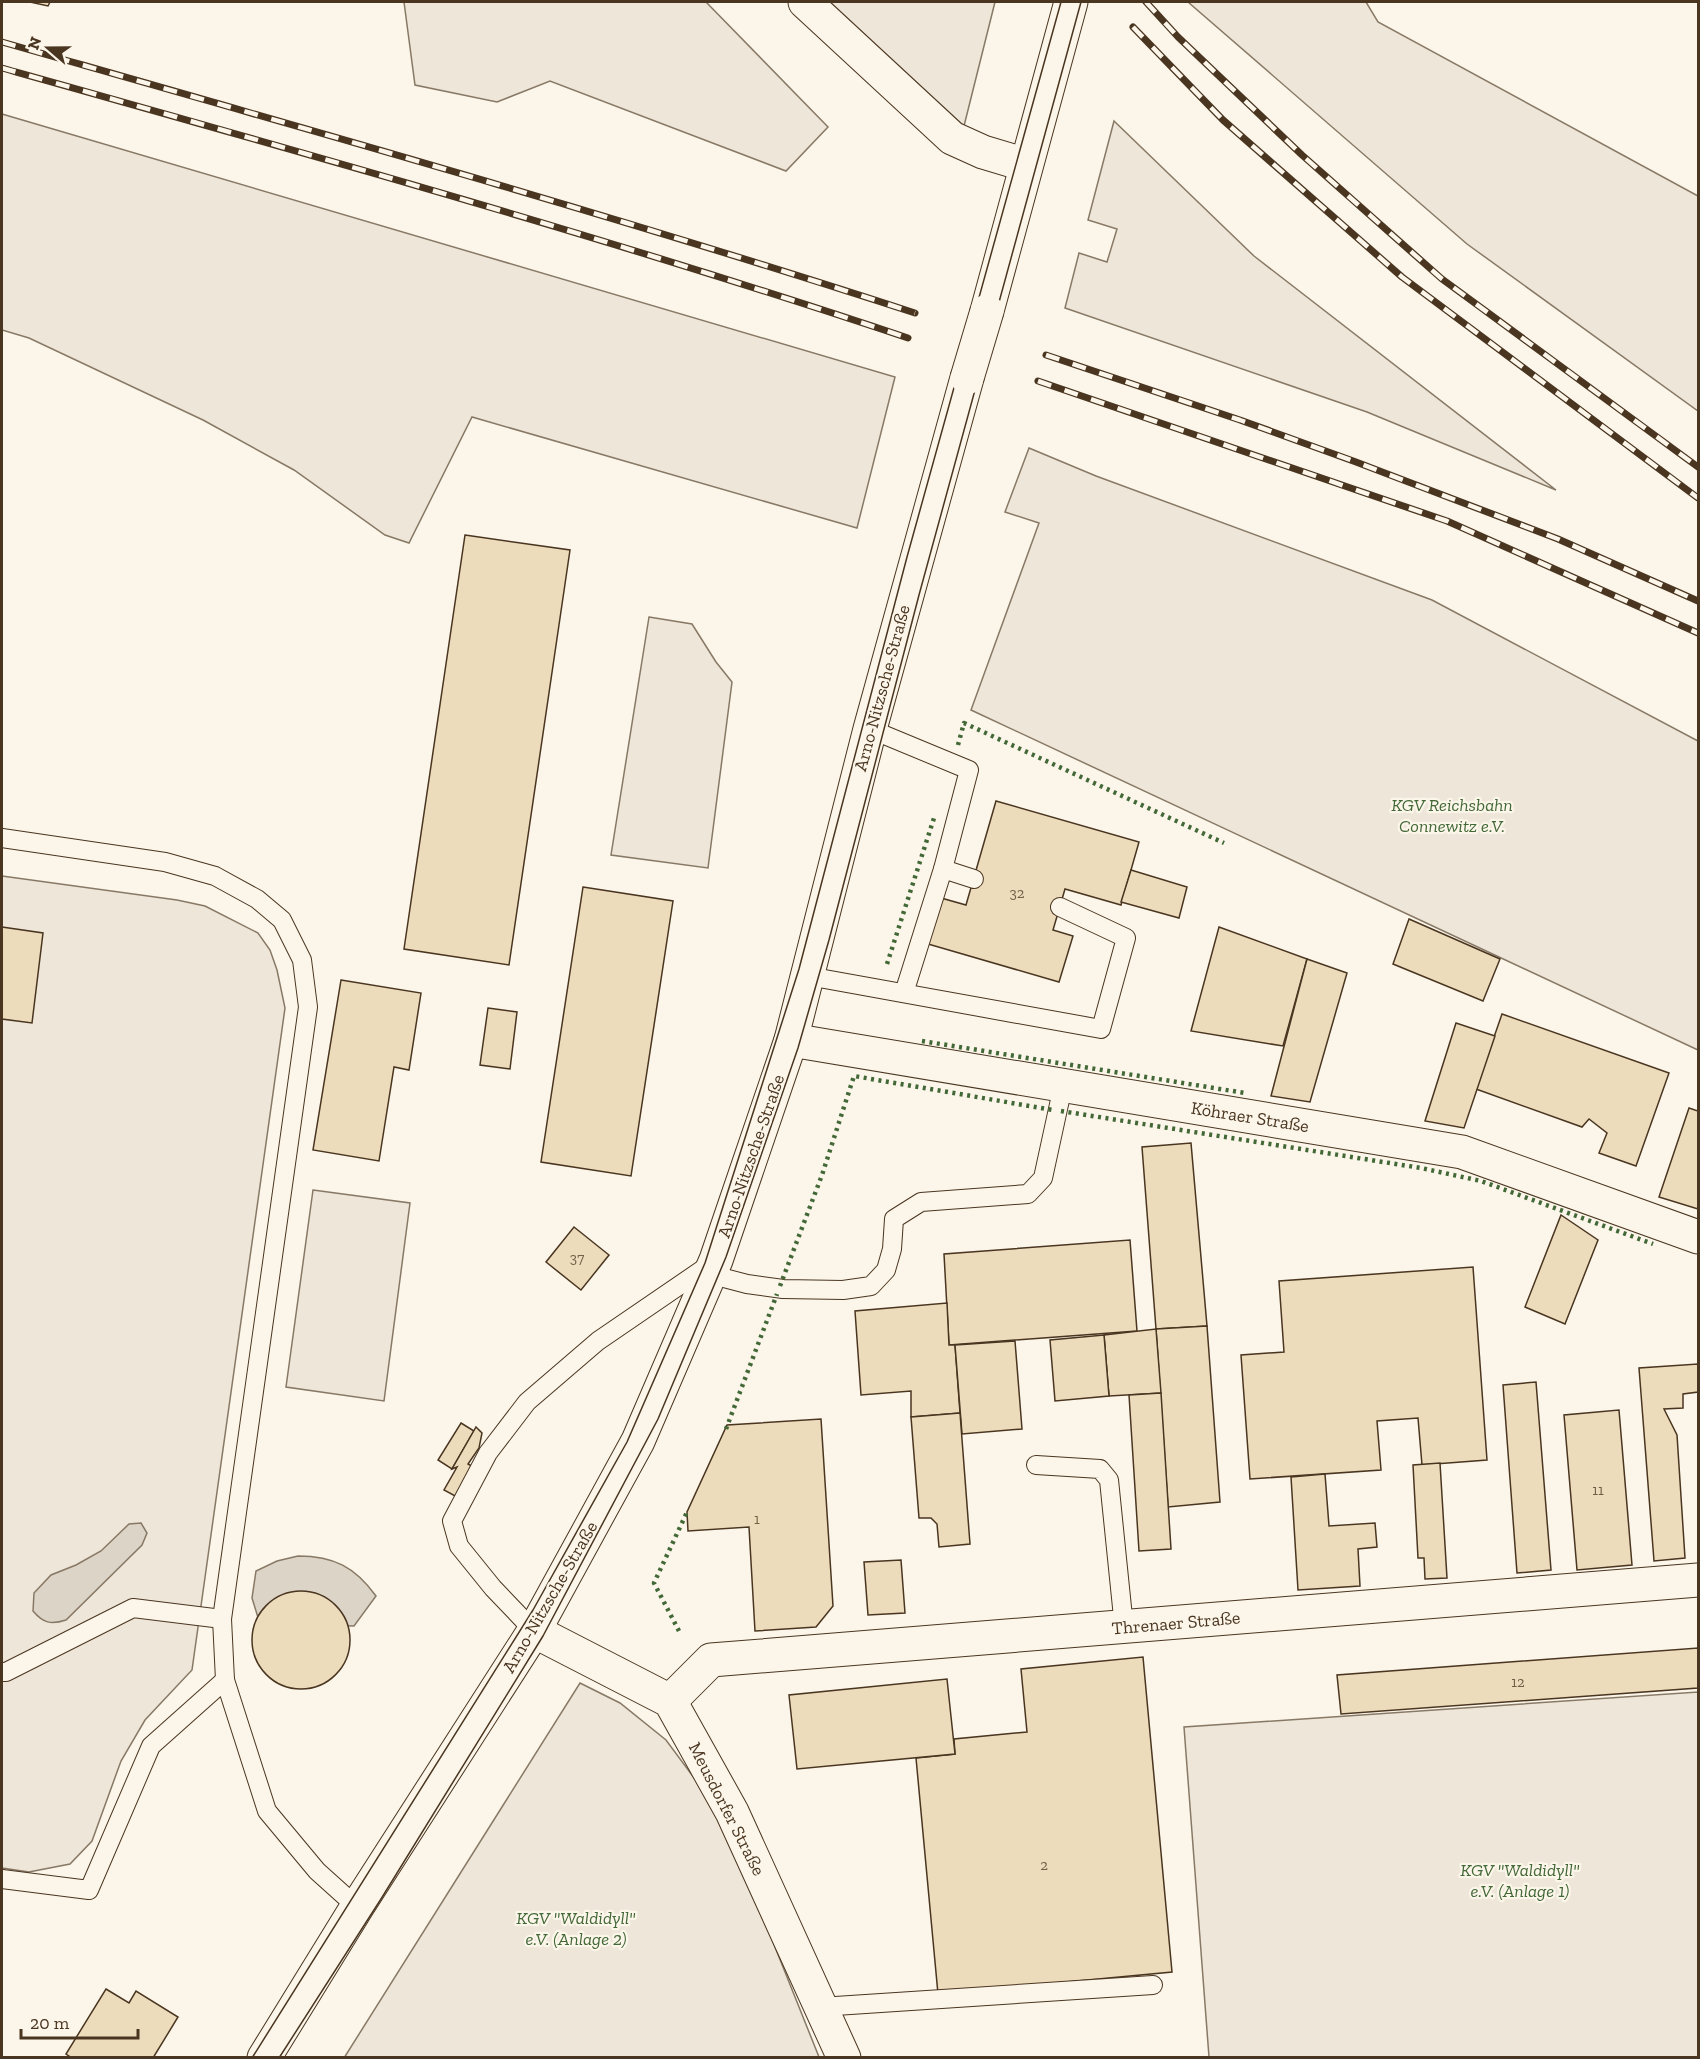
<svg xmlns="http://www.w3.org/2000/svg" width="1700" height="2059" font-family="'Zilla Slab',serif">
<rect width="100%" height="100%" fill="#fbf6e9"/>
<!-- green -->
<g fill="#ede6d9" stroke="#887966" stroke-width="1.5">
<path d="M404,2h302l122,125 -42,44 -236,-90 -53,21 -82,-17z"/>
<path d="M830,2h165l-31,124z"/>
<path d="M1188,2h178l12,20 320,174v215l-231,-167z"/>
<path d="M2,114l893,263 -38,151 -385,-111 -63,126 -24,-8 -91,-65 -91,-50 -174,-82 -27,-8z"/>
<path d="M1114,121l140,135 302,234 -189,-78 -302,-104 14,-55 28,9 10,-33 -29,-9z"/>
<path d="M1029,448l67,28 336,124 266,141v309l-727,-340 68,-187 -34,-11z"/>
<path d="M649,617l43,7 24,38 16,20 -24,186 -97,-13z"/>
<path d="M2,876l175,24 28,6 53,27 12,17 7,20 8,38 -93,662 -47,50 -24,41 -29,80 -22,23 -41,8 -27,-4z"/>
<path d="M313,1190l97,13 -26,198 -98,-14z"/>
<path d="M580,1683l40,20 46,37 43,58 40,84 70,175 -475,1z"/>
<path d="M1698,1692v365h-489l-25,-330z"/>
</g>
<!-- water -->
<g fill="#dcd4c6" stroke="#887966" stroke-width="1.5">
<path d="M141,1523l6,10 -5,12 -76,75c-15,5 -23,3 -33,-9l1,-18 17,-18 25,-10 25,-14 28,-27z"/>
<path d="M298,1556c36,0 57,11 78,40l-22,30 -94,-2 -8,-26 4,-27 21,-10z"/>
</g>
<!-- building -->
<g fill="#ecdcbc" stroke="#4a3520" stroke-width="1.5">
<path d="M30,2h20l-2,4z"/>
<path d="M465,535l105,15 -61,415 -105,-16z"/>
<path d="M996,801l143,41 -18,63 -56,-16 -12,41 20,6 -14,46 -131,-38 13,-46 25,7z"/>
<path d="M1131,870l56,17 -8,31 -58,-16z"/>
<path d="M583,887l90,14 -42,275 -90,-14z"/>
<path d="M1409,919l91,40 -17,42 -90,-37z"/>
<path d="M2,927l41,6 -11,90 -30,-4z"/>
<path d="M1219,927l88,32 -24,87 -92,-15z"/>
<path d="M1307,959l40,14 -37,129 -39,-6z"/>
<path d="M341,980l80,13 -12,77 -15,-3 -15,94 -66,-11z"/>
<path d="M488,1008l29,4 -7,57 -30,-4z"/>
<path d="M1502,1014l167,59 -33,93 -37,-13 8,-20 -18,-14 -7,8 -106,-38z"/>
<path d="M1456,1023l39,13 -31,92 -39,-7z"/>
<path d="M1689,1108l9,3v98l-39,-12z"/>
<path d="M1191,1143l16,183 -51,3 -14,-182z"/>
<path d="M1561,1215l37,25 -33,84 -40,-17z"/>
<path d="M574,1227l35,28 -28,35 -35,-28z"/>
<path d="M1130,1240l7,91 -188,14 -5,-91z"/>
<path d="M1473,1267l14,193 -65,5 -4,-47 -41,3 4,49 -131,9 -9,-124 43,-3 -5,-71z"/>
<path d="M947,1303l2,42h6l5,68 -49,4v-26l-50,4 -6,-84z"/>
<path d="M1207,1326l13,176 -52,5 -12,-178z"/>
<path d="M1156,1329l5,64 -52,3 -5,-61z"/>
<path d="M1104,1335l5,61 -54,5 -5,-61z"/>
<path d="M1015,1341l7,88 -60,5 -7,-89z"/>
<path d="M1698,1364v28l-15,2v14l-19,1 13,26 8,123 -31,3 -15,-193z"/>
<path d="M1536,1382l15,188 -34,3 -14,-188z"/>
<path d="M1161,1393l10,156 -32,2 -10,-156z"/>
<path d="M1619,1410l13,155 -55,5 -13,-155z"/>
<path d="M960,1413l10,131 -31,3 -2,-23 -6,-6h-12l-8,-101z"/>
<path d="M821,1419l12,187 -17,21 -61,4 -6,-104 -61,4 -1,-19 40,-87z"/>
<path d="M461,1423l13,8 -22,38 -14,-9z"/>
<path d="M476,1427l6,6 -3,15 -11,16 7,4 -18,29 -13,-7 13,-23 -5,2z"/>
<path d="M1440,1463l7,115 -22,1 -1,-21h-6l-5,-93z"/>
<path d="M1325,1474l4,52 46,-3 2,24 -19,2 2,37 -62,4 -7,-113z"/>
<path d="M901,1560l4,53 -37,2 -4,-53z"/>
<circle cx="301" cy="1640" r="49"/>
<path d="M1698,1648v40l-357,26 -4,-39z"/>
<path d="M1143,1657l29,315 -234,22 -22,-236 39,-4 -1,-15 73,-7 -6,-63z"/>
<path d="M947,1679l8,75 -158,15 -8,-74z"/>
<path d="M106,1989l23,14 7,-12 42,26 -25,41h-81l-6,-4z"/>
</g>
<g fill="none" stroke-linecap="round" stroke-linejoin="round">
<defs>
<g id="lane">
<path d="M870,729l99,41 -26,99 -39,124"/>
<path d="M2,838l163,24 50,14 42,23 25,21 20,40 6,47 -86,612 3,61 42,131 50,60 40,36"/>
<path d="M943,869l31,10"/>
<path d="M808,976l293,53 25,-91 -66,-31"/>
<path d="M709,1274l38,10 36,5 60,1 28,-4 15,-16 6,-21 2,-30 27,-17 107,-8 15,-16 20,-92"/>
<path d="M1036,1465l64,4 9,11 15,147"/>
<path d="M534,1631l-41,-43 -34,-42 -7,-25 36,-68 39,-51 71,-61 114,-78"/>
<path d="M2,1672h4l127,-64 89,11"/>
<path d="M2,1879l87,11 62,-144 74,-66"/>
<path d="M820,2007l333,-22"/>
</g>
<g id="street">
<path d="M805,2l147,136 31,14 43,13"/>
<path d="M791,1040l671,112 236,85"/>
<path d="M534,1631l136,70 62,111 112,246"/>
<path d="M670,1701l41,-41 987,-80"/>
</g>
<g id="secondary">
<path d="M987,311l84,-309"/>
<path d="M264,2058l93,-151 177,-276 104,-190 78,-181 75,-220 79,-311 97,-351"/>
</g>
</defs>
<!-- lane casing -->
<use href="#lane" stroke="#4a3520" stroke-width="20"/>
<!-- street casing -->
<use href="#street" stroke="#4a3520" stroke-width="35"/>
<!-- secondary casing -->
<use href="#secondary" stroke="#4a3520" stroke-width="35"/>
<!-- lane -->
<use href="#lane" stroke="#fbf6e9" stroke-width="18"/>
<!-- street -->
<use href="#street" stroke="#fbf6e9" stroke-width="33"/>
<!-- secondary -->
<use href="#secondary" stroke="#fbf6e9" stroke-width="33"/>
<!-- tram -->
<g stroke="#4a3520" stroke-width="1.5">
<path d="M252,2058l281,-448 94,-168 78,-179 94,-294 108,-412 154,-555"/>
<path d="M279,2058l102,-159 162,-263 115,-217 68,-162 72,-209 31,-108 90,-345 162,-593"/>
</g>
<defs>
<g id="rail">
<path d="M1146,2l32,35 124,118 140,124 256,188"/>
<path d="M1133,27l90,93 179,157 296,221"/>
<path d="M2,42c305,87 611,173 913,271"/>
<path d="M2,68c303,85 607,170 906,270"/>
<path d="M1046,355l194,65 116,42 202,77 140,62"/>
<path d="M1038,381l409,140 251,112"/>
</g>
</defs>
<!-- rail casing -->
<use href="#rail" stroke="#4a3520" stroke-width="7"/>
<!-- rail -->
<use href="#rail" stroke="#fbf6e9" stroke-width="4.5" stroke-dasharray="14" stroke-linecap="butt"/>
<defs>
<path id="secondary-bridge" d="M967,378l20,-67"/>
</defs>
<!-- secondary-bridge casing -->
<use href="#secondary-bridge" stroke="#4a3520" stroke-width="35" stroke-linecap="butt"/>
<!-- secondary-bridge -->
<use href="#secondary-bridge" stroke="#fbf6e9" stroke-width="33"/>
<!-- hedge -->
<g stroke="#436837" stroke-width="4.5" stroke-dasharray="3 4.5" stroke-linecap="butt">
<path d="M958,745l6,-22 260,120"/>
<path d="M887,964l47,-146"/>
<path d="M922,1041l323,52"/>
<path d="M1061,1111l360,57 60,13 172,63"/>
<path d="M780,1286l42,-111 32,-99 199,34"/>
<path d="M726,1429l51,-135"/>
<path d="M679,1631l-25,-48 34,-73"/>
</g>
</g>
<g text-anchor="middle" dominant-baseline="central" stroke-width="4.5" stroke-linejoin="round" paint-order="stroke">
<!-- number labels -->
<g font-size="15" fill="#725f47">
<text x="1017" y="893">32</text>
<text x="577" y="1258">37</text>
<text x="1598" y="1490">11</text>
<text x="757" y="1519">1</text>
<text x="1518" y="1682">12</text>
<text x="1044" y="1865">2</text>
</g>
<!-- street labels -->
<g font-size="18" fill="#4a3520" stroke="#fbf6e9">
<text transform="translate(882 688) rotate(-75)">Arno-Nitzsche-Straße</text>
<text transform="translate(1250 1117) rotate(9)">Köhraer Straße</text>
<text transform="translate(751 1156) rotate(-71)">Arno-Nitzsche-Straße</text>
<text transform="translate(550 1597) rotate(-60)">Arno-Nitzsche-Straße</text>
<text transform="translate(1176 1623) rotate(-5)">Threnaer Straße</text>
<text transform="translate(727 1809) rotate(63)">Meusdorfer Straße</text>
</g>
<!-- park labels -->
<g font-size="18" font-style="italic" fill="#436837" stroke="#fbf6e9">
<text x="1452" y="805">KGV Reichsbahn<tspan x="1452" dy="21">Connewitz e.V.</tspan></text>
<text x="1520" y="1870">KGV "Waldidyll"<tspan x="1520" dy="21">e.V. (Anlage 1)</tspan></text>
<text x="576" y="1918">KGV "Waldidyll"<tspan x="576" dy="21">e.V. (Anlage 2)</tspan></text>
</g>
</g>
<!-- border -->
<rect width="1700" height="2059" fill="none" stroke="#4a3520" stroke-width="6"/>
<!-- north arrow -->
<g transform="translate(48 48) rotate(290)" stroke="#fbf6e9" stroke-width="4.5" paint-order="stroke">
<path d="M0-4.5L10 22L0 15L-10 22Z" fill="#4a3520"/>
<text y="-9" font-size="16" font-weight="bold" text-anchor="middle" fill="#4a3520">N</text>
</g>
<!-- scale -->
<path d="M21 2029v9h117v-9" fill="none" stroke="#4a3520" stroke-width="3"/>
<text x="30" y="2029" font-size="18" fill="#4a3520" stroke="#fbf6e9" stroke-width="4.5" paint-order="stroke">20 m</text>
</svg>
